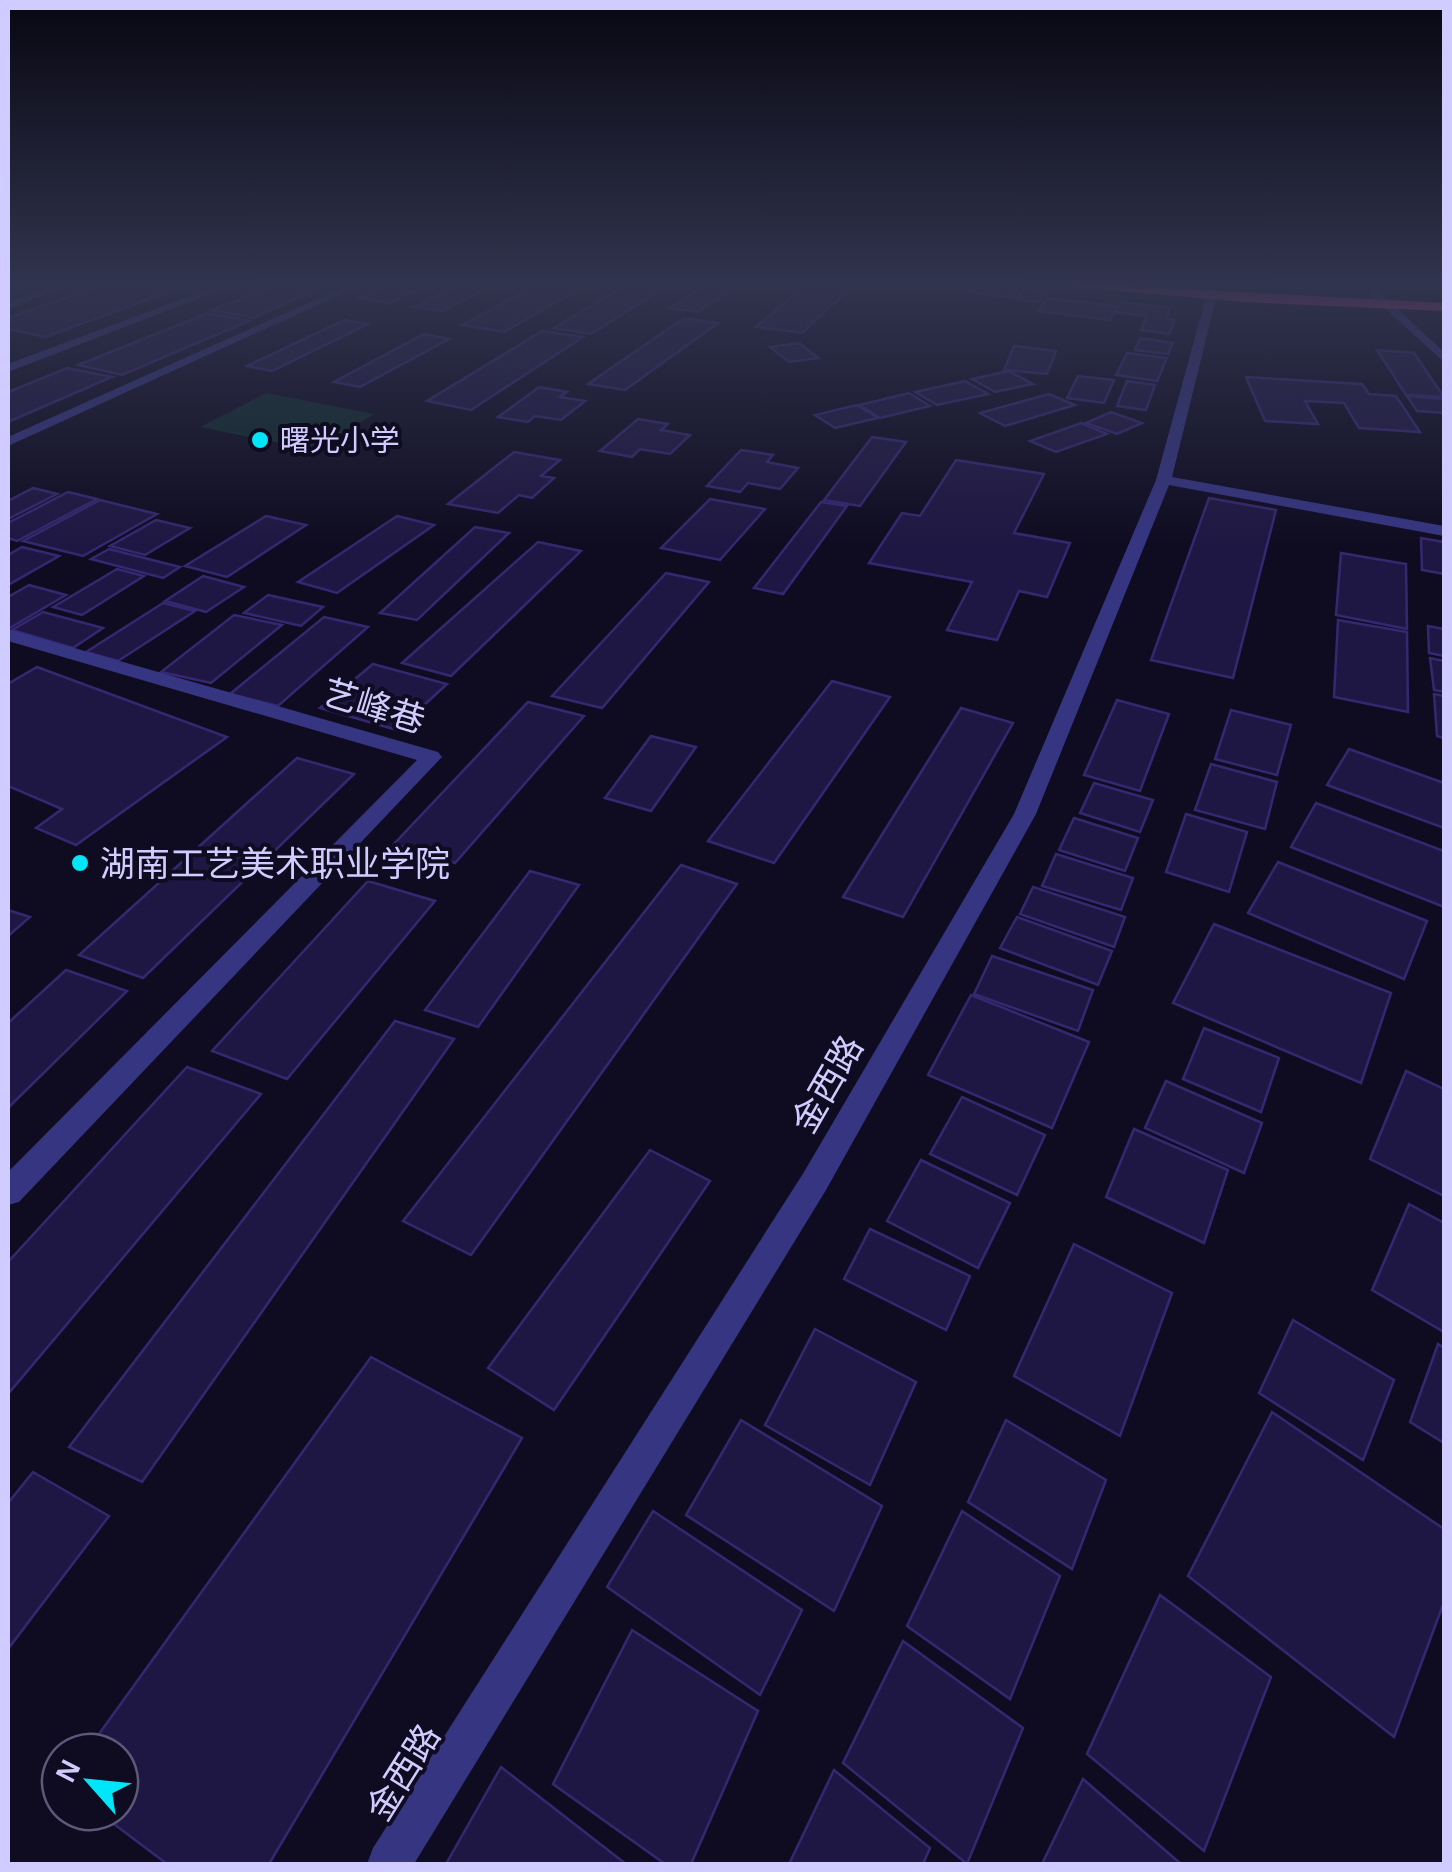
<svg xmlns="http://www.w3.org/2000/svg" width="1452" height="1872" font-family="Helvetica,'Noto Sans SC',sans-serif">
<rect width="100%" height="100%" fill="#0f0c21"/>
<!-- green -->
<path fill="#0f2b2a" d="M266,393l109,21 -63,36 -112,-23z"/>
<!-- building -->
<g fill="#1f1743" stroke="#352870" stroke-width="2.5">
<path d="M108,283h84l-146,54 -38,-8v-11z"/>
<path d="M282,283h48l-77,35 -42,-8z"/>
<path d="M391,283h42l-43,20 -32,-5z"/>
<path d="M463,283l30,2 -51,26 -27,-4z"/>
<path d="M540,283h49l-85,49 -42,-7z"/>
<path d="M629,283h43l-81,51 -37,-6z"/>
<path d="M708,283h33l-43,29 -28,-4z"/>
<path d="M808,283h48l-54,50 -46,-6z"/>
<path d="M981,283h1l37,5 -9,10 -39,-6z"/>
<path d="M1025,288l22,3 -8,11 -23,-3z"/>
<path d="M1047,298l70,8 -7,14 -72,-9z"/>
<path d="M1121,302l49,6 -4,10 9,2 -6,14 -28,-4 6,-14 -32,-4z"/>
<path d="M208,313l41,8 -127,54 -44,-10z"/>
<path d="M684,318l34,5 -93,67 -37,-6z"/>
<path d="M344,320l24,4 -96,47 -25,-5z"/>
<path d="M542,331l41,6 -112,73 -44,-9z"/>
<path d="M424,334l25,5 -89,48 -26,-5z"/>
<path d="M1140,338l33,5 -5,11 -33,-4z"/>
<path d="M799,343l19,15 -29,4 -19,-15z"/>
<path d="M1014,346l42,5 -9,23 -43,-4z"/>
<path d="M1377,350l37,3 30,44 -38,-2z"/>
<path d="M1127,353l40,5 -10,23 -41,-6z"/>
<path d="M67,368l45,9 -104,45v-30z"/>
<path d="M1009,371l24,13 -38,8 -23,-13z"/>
<path d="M1078,376l36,4 -10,23 -37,-5z"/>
<path d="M1246,377l116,7 7,10 27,2 24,36 -61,-4 -15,-25 -39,-2 13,23 -53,-3z"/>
<path d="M965,381l23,13 -51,11 -22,-13z"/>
<path d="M1127,381l28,4 -9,25 -29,-4z"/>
<path d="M539,387l28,5 -7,5 25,4 -24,19 -26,-4 -7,6 -30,-5z"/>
<path d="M909,393l21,13 -50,12 -21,-13z"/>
<path d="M1049,394l26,11 -70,21 -25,-13z"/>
<path d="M1407,396l37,3v14l-27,-2z"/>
<path d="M857,405l21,13 -43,10 -20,-13z"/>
<path d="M1111,412l31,11 -25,11 -31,-11z"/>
<path d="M638,419l30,5 -7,6 29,5 -20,19 -30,-5 -8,8 -32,-6z"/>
<path d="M1081,423l26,11 -51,18 -26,-11z"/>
<path d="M872,437l34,5 -46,64 -36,-6z"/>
<path d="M741,450l32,5 -6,7 31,6 -18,21 -32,-6 -8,9 -33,-6z"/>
<path d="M514,452l46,8 -19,16 13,2 -22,20 -13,-3 -21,18 -50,-9z"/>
<path d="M956,460l88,14 -30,59 56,10 -23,54 -28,-6 -22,49 -50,-10 25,-48 -103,-19 33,-50 18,3z"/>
<path d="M33,488l24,6 -49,25v-18z"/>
<path d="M68,492l29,7 -80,42 -9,-3v-15z"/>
<path d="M1209,498l67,12 -43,168 -82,-18z"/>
<path d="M710,499l55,10 -45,51 -59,-12z"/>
<path d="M100,500l57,14 -74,42 -60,-15z"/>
<path d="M821,502l26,4 -64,88 -29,-6z"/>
<path d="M266,516l40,9 -79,52 -42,-11z"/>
<path d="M397,516l37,9 -97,68 -39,-11z"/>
<path d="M156,520l34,8 -45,27 -35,-9z"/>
<path d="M475,527l34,6 -92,87 -37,-7z"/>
<path d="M1421,538l23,4v32l-22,-4z"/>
<path d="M538,542l43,9 -130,125 -49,-13z"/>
<path d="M22,547l37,9 -51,29v-30z"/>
<path d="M109,549l71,18 -17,11 -72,-19z"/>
<path d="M1341,553l65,11 1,65 -71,-14z"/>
<path d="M117,569l27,7 -62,39 -29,-8z"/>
<path d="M666,573l43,9 -107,126 -50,-12z"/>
<path d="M203,576l41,11 -38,25 -41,-11z"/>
<path d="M29,585l37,10 -58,34v-32z"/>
<path d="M268,595l55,12 -22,19 -57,-13z"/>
<path d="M163,603l32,8 -77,50 -32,-9z"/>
<path d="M43,612l60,16 -30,20 -61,-18z"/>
<path d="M234,615l48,10 -71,58 -50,-11z"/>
<path d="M324,617l44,10 -90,79 -48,-12z"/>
<path d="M1338,620l69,12 1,80 -74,-15z"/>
<path d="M1428,626l16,3v27l-15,-3z"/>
<path d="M1430,658l14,3v31l-10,-2z"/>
<path d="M373,664l74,20 -50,46 -77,-22z"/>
<path d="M37,667l190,70 -151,108 -40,-17 26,-19 -54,-23v-102z"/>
<path d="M832,681l58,16 -116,166 -66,-22z"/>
<path d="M1434,694l10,2v42l-7,-2z"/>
<path d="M1117,700l52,14 -29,77 -56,-16z"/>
<path d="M528,702l56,14 -129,147 -61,-19z"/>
<path d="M961,708l52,15 -110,194 -60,-20z"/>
<path d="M1231,710l60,15 -14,50 -62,-16z"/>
<path d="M651,736l45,11 -45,64 -46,-13z"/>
<path d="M1349,749l95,34v45l-117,-43z"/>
<path d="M297,758l57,16 -211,204 -64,-23z"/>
<path d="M1211,764l66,18 -12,47 -70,-19z"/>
<path d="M1094,783l59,17 -13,32 -60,-19z"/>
<path d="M1316,803l128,48v56l-153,-60z"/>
<path d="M1186,814l61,18 -18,60 -63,-20z"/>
<path d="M1074,818l64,20 -13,33 -66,-21z"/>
<path d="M1056,854l77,24 -12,32 -79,-24z"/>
<path d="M1278,862l149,59 -23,58 -156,-66z"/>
<path d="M681,865l56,19 -266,371 -68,-34z"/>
<path d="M530,871l49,14 -101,142 -53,-17z"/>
<path d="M368,881l67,20 -148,178 -75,-28z"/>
<path d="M1033,887l92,30 -11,30 -94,-33z"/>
<path d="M8,910l22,7 -22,19z"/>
<path d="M1017,917l95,34 -14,34 -98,-37z"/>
<path d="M1214,924l177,69 -30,90 -188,-80z"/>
<path d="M992,956l101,34 -15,41 -104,-37z"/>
<path d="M66,970l61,21 -119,117v-85z"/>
<path d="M971,995l118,47 -37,86 -124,-53z"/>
<path d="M395,1021l59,18 -312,443 -73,-35z"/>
<path d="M1204,1028l75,30 -18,54 -78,-33z"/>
<path d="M187,1067l74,27 -253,300v-132z"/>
<path d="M1406,1071l38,18v107l-74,-37z"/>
<path d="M1166,1081l96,42 -18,50 -99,-45z"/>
<path d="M962,1097l83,38 -28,60 -87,-41z"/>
<path d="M1134,1129l94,41 -24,73 -98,-46z"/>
<path d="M650,1150l60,31 -156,229 -66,-42z"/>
<path d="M921,1160l89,43 -32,65 -91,-47z"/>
<path d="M1409,1204l35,19v109l-72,-42z"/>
<path d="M870,1229l100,47 -24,54 -102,-51z"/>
<path d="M1074,1244l98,49 -52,143 -106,-60z"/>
<path d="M1293,1320l101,60 -31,80 -104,-67z"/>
<path d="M815,1329l101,53 -46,103 -105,-60z"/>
<path d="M1438,1344l6,4v95l-34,-21z"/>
<path d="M371,1357l151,81 -253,426h-102l-69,-52h22v-60h-34z"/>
<path d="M1272,1412l172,117v73l-50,135 -206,-161z"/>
<path d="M741,1420l141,86 -48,105 -148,-96z"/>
<path d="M1006,1420l100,60 -34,89 -104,-67z"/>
<path d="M33,1472l76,44 -101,133v-146z"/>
<path d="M653,1511l149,99 -42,85 -153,-108z"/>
<path d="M962,1511l98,65 -50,123 -103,-73z"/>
<path d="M1160,1595l111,82 -67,174 -117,-97z"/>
<path d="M632,1630l126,81 -67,153h-26l-112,-80z"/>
<path d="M903,1641l120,87 -56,136 -124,-101z"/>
<path d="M501,1767l125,97h-180z"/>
<path d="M834,1770l96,78 -7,16h-134z"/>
<path d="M1083,1779l98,85h-139z"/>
</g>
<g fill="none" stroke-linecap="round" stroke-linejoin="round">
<!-- street -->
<g fill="#363582" fill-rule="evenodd">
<path d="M63,283h14l-69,26v-7z"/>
<path d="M225,283h14l-231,89v-8z"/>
<path d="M353,283h13l-358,163v-9z"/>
<path d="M1214,283l5,3 -47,191 272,49v10l-275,-51 -133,329 -210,376 -412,674h-47l6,-16 431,-676 210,-358 142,-334 53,-194z"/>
<path d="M1370,291h8l66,61v10l-74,-67z"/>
<path d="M8,629l430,123 4,5 -423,445 -11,3v-33l409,-412 -409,-119z"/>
</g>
<!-- highway -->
<path fill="#ff47a4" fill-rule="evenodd" d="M1068,283l376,20v8l-199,-9 -171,-15z"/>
</g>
<!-- sky -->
<linearGradient id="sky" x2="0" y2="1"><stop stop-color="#080712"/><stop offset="0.52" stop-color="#31344e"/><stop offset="1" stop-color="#31344e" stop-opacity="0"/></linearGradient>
<rect width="1452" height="545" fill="url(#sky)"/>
<!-- markers -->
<g fill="#00e5f7" stroke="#0f0c21" stroke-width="4">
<circle cx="260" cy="440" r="10"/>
<circle cx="80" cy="863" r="10"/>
</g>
<g text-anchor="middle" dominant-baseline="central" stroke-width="8" stroke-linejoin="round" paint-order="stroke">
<!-- far-poi labels -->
<g font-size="30" fill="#d1ccff" stroke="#0f0c21" text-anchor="start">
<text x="280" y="440">曙光小学</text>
</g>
<!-- street labels -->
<g font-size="35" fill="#d1ccff" stroke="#0f0c21">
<text transform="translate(374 706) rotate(17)">艺峰巷</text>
<text transform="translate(827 1084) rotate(-60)">金西路</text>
<text transform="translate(403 1772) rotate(-58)">金西路</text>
</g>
<!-- poi labels -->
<g font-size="35" fill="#d1ccff" stroke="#0f0c21" text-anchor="start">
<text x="100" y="863">湖南工艺美术职业学院</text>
</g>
</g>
<!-- border -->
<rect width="1452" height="1872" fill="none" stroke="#d1ccff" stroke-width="20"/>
<!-- north arrow -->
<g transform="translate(90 1782) rotate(297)"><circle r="48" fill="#0f0c21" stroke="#5d597a" stroke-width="2.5"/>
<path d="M0-8L18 38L0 25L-18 38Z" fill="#00e5f7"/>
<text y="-15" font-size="28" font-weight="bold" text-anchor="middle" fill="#d1ccff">N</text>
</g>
</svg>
